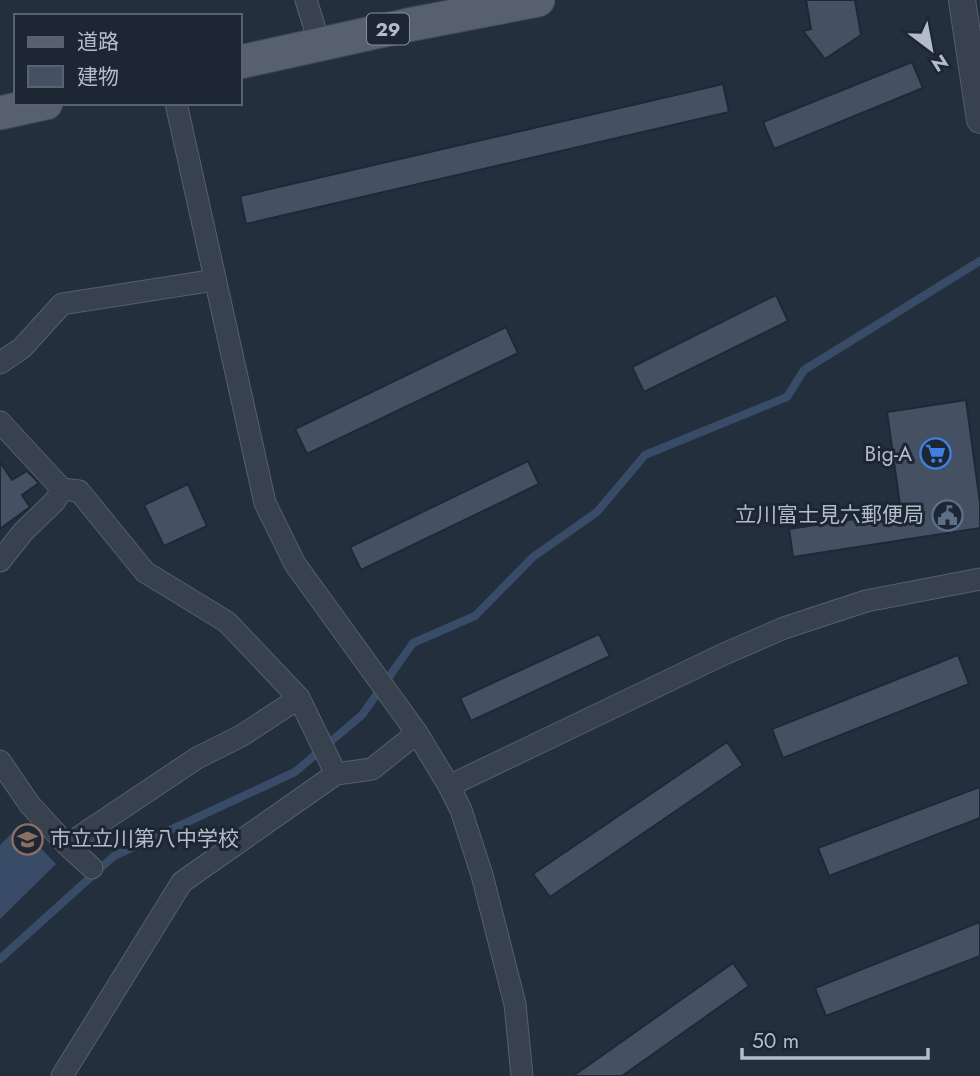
<svg xmlns="http://www.w3.org/2000/svg" width="980" height="1076" font-family="Jost,'Noto Sans JP',sans-serif">
<rect width="100%" height="100%" fill="#242f3e"/>
<!-- water -->
<path fill="#394c67" d="M19,826l37,38 -56,55v-74z"/>
<g fill="none" stroke-linecap="round" stroke-linejoin="round">
<!-- stream -->
<path stroke="#394c67" stroke-width="8" d="M0,959l114,-103 181,-84 67,-57 51,-72 62,-27 58,-59 64,-45 48,-57 142,-58 17,-27 176,-109"/>
</g>
<!-- building -->
<g fill="#455162" stroke="#1f2835" stroke-width="2">
<path d="M806,0h49l6,35 -36,24 -22,-28 8,-2z"/>
<path d="M912,62l11,26 -149,61 -11,-27z"/>
<path d="M723,84l6,28 -483,112 -6,-28z"/>
<path d="M776,295l12,26 -144,71 -12,-25z"/>
<path d="M506,327l12,26 -211,101 -12,-25z"/>
<path d="M966,400l14,103v25l-187,29 -4,-28 112,-17 -14,-100z"/>
<path d="M528,461l11,23 -178,86 -11,-23z"/>
<path d="M0,462l12,18 15,-9 12,12 -17,12 8,12 -30,22z"/>
<path d="M188,484l19,42 -43,20 -20,-41z"/>
<path d="M599,634l11,22 -139,65 -11,-23z"/>
<path d="M958,655l11,29 -186,74 -11,-29z"/>
<path d="M727,742l16,23 -193,132 -17,-23z"/>
<path d="M980,787v31l-151,58 -11,-28z"/>
<path d="M980,922v34l-154,60 -11,-28z"/>
<path d="M733,963l16,23 -127,90h-49z"/>
</g>
<g fill="none" stroke-linecap="round" stroke-linejoin="round">
<defs>
<g id="minor">
<path d="M306,0l14,45"/>
<path d="M176,103l89,400 30,61 122,169 32,53 12,24 21,65 33,129 7,72"/>
<path d="M0,363l22,-15 40,-44 153,-24"/>
<path d="M0,422l62,67 17,2 66,81 82,50 72,76 37,76 36,-5 45,-36"/>
<path d="M0,561l23,-29 32,-31 7,-12"/>
<path d="M0,761l30,44 37,40 130,-87 44,-22 58,-38"/>
<path d="M449,786l275,-132 60,-26 82,-27 114,-22"/>
<path d="M67,845l25,23"/>
<path d="M62,1076l120,-194 154,-108"/>
</g>
<path id="tertiary" d="M962,0l18,120"/>
<g id="primary">
<path d="M240,62l168,-37 130,-25"/>
<path d="M0,113l46,-10"/>
</g>
</defs>
<!-- minor casing -->
<use href="#minor" stroke="#565f6c" stroke-width="23"/>
<!-- tertiary casing -->
<use href="#tertiary" stroke="#565f6c" stroke-width="28"/>
<!-- primary casing -->
<use href="#primary" stroke="#414a57" stroke-width="35"/>
<!-- minor -->
<use href="#minor" stroke="#38414e" stroke-width="21"/>
<!-- tertiary -->
<use href="#tertiary" stroke="#38414e" stroke-width="26"/>
<!-- primary -->
<use href="#primary" stroke="#56606e" stroke-width="33"/>
</g>
<!-- icons -->
<defs>
<symbol id="supermarket-ring" viewBox="-11 -11 22 22"><circle r="9.5" fill="#1d2633" stroke="#3f7fe0" stroke-width="1.5"/><path d="M-6-5.5h2.5l.6 2H6L4.5 2H-2.5L-4.4-4H-6ZM-1.5 3.2a1.3 1.3 0 1 0 .1 0ZM3 3.2a1.3 1.3 0 1 0 .1 0Z" fill="#3f7fe0"/></symbol>
<symbol id="civic-ring" viewBox="-11 -11 22 22"><circle r="9.5" fill="#1d2633" stroke="#5c6f8a" stroke-width="1.5"/><path d="M-.6-6.5H3V-4.5H.6V-3L4-1V1h2V6H-6V1h2V-1L-.6-3ZM-1.2 2.5V6h2.4V2.5Z" fill="#5c6f8a"/></symbol>
<symbol id="school-ring" viewBox="-11 -11 22 22"><circle r="9.5" fill="#1d2633" stroke="#8d6e63" stroke-width="1.5"/><path d="M0-5L7-2L0 1L-7-2ZM-4 1L0 2.5L4 1V4Q0 6-4 4Z" fill="#8d6e63"/></symbol>
</defs>
<g fill-rule="evenodd">
<use href="#supermarket-ring" x="918" y="436" width="35" height="35"/>
<use href="#civic-ring" x="930" y="498" width="35" height="35"/>
<use href="#school-ring" x="10" y="822" width="35" height="35"/>
</g>
<g text-anchor="middle" dominant-baseline="central" stroke-width="6" stroke-linejoin="round" paint-order="stroke">
<!-- shield labels -->
<rect fill="#1d2633" stroke="#878f9c" stroke-width="2" x="367" y="13.5" width="42" height="31" rx="5"/>
<g font-size="19" font-weight="bold" fill="#b4bcc9">
<text x="388" y="29">29</text>
</g>
<!-- poi labels -->
<g font-size="21" fill="#b4bcc9" stroke="#1d2633" text-anchor="end">
<text x="912" y="454">Big-A</text>
<text x="924" y="515">立川富士見六郵便局</text>
<text x="50" y="839" text-anchor="start">市立立川第八中学校</text>
</g>
</g>
<!-- legend -->
<rect x="14" y="14" width="228" height="91" fill="#1d2633" stroke="#59626f" stroke-width="2"/>
<rect x="28" y="37" width="35" height="10" fill="#56606e" stroke="#59626f" stroke-width="2"/>
<text x="77" y="49" font-size="21" fill="#b4bcc9">道路</text>
<rect x="28" y="66" width="35" height="21" fill="#455162" stroke="#59626f" stroke-width="2"/>
<text x="77" y="84" font-size="21" fill="#b4bcc9">建物</text>
<!-- north arrow -->
<g transform="translate(931 49) rotate(148)" stroke="#1d2633" stroke-width="5" paint-order="stroke">
<path d="M0-5L12 26L0 18L-12 26Z" fill="#b4bcc9"/>
<text y="-10" font-size="19" font-weight="bold" text-anchor="middle" fill="#b4bcc9">N</text>
</g>
<!-- scale -->
<path d="M742 1048v10h186v-10" fill="none" stroke="#b4bcc9" stroke-width="3.5"/>
<text x="752" y="1048" font-size="21" fill="#b4bcc9" stroke="#1d2633" stroke-width="5" paint-order="stroke">50 m</text>
</svg>
